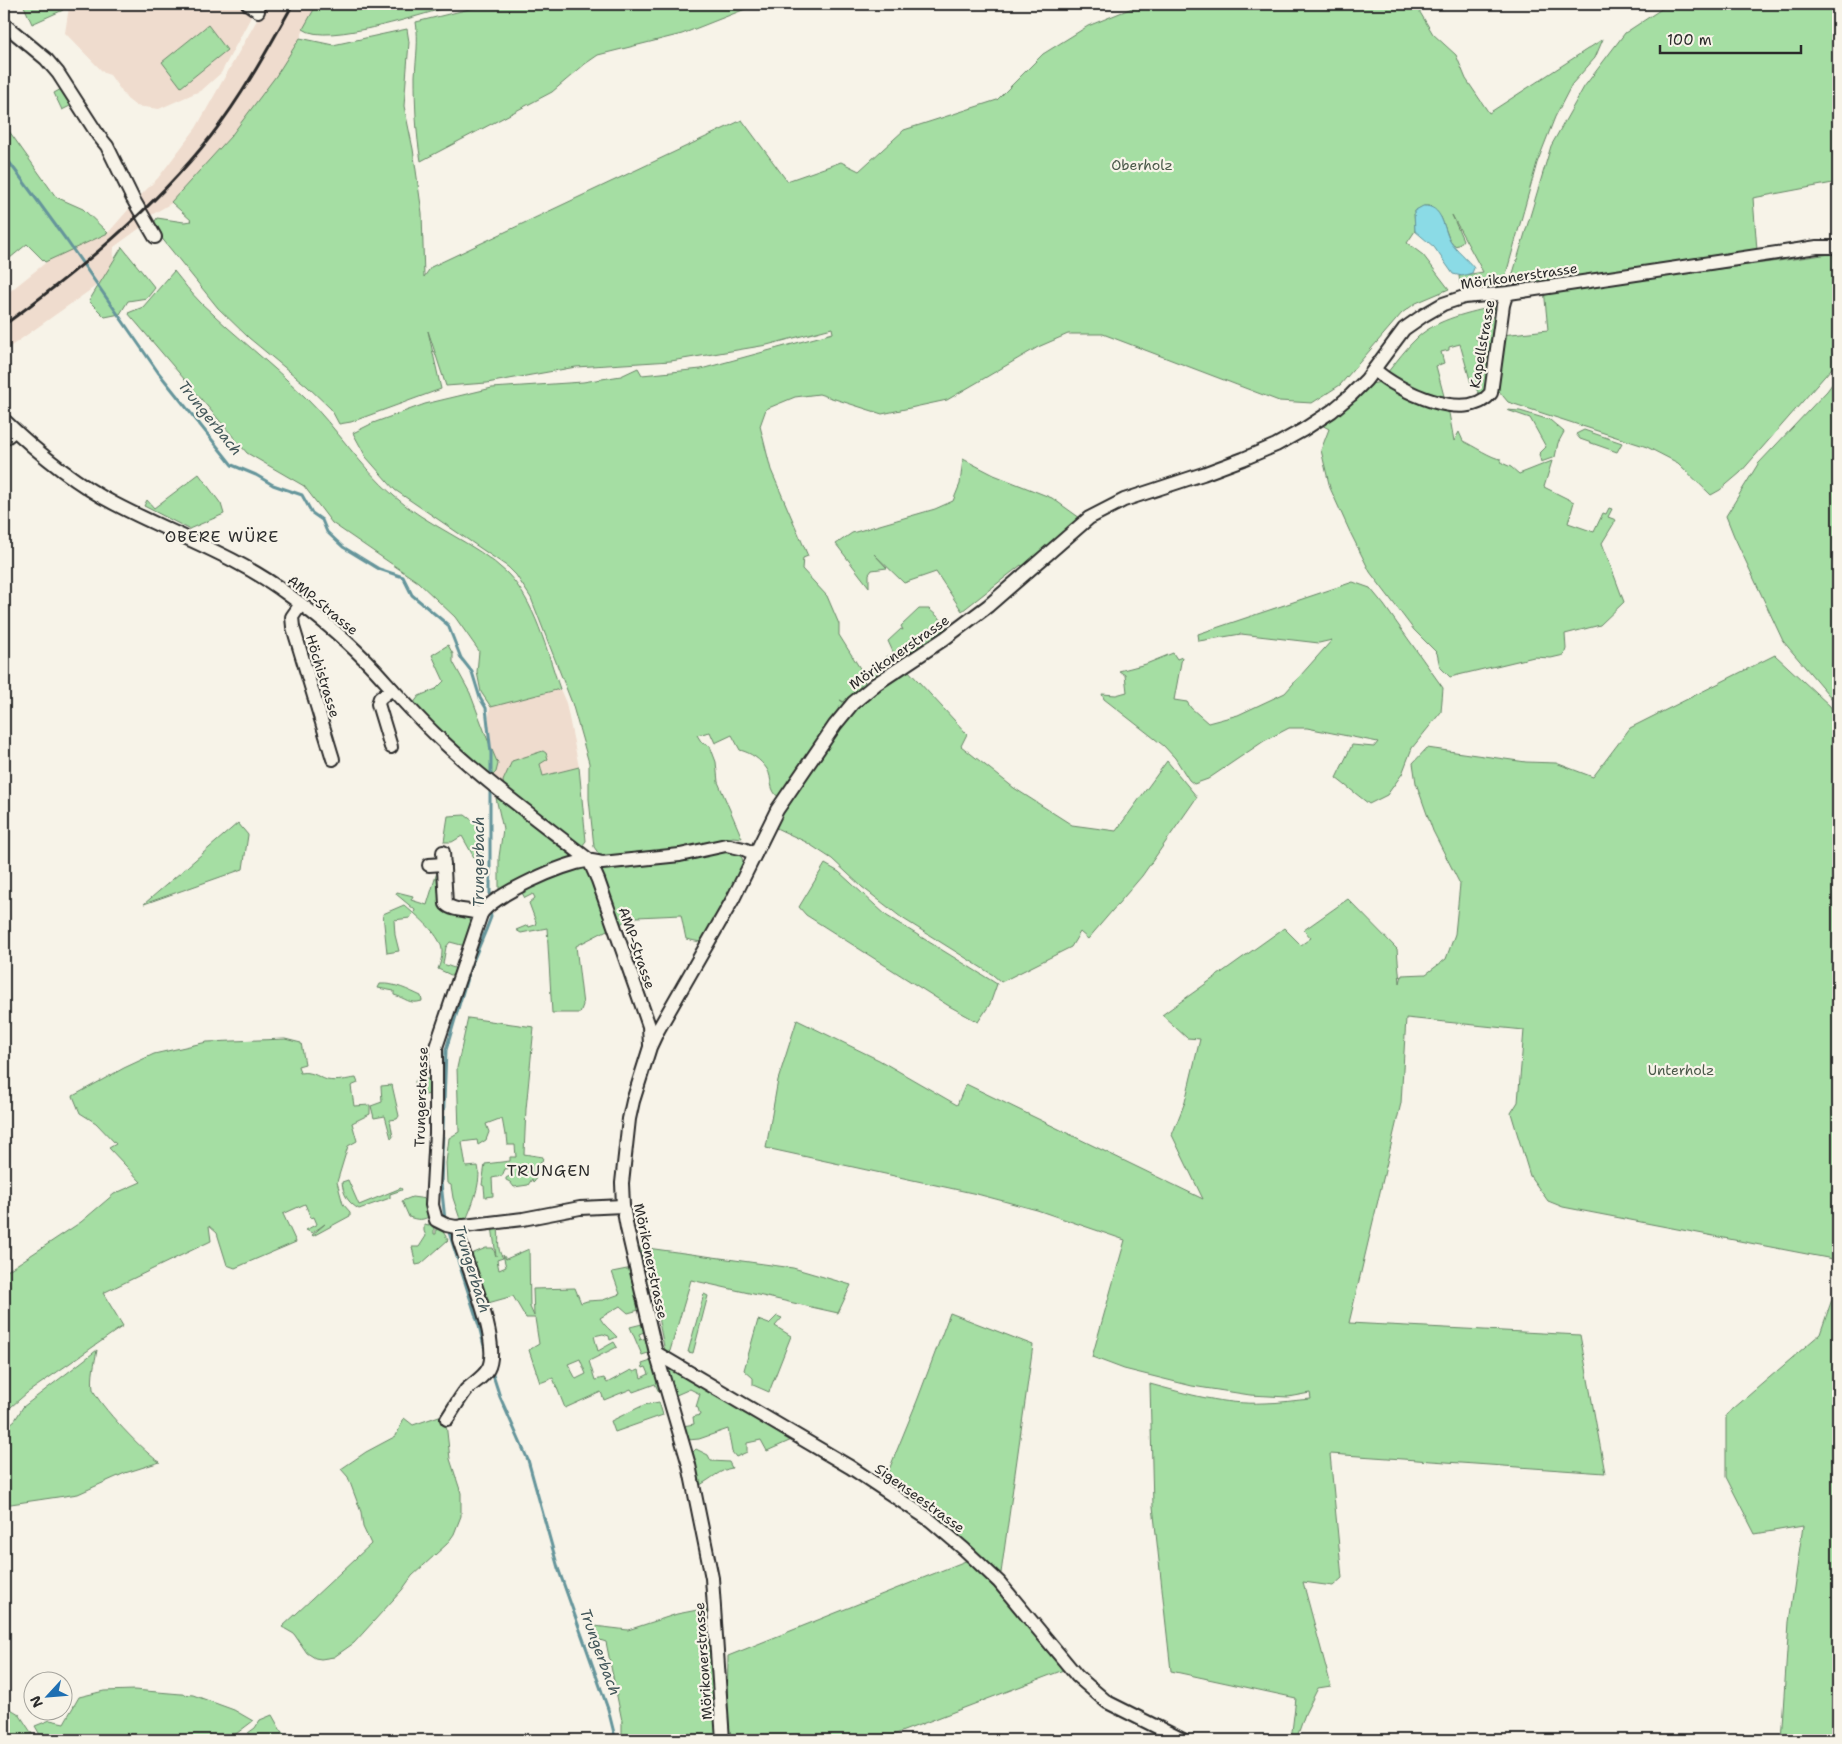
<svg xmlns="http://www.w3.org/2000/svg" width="1842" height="1744" font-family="'Shantell Sans',sans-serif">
<rect width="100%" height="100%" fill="#f7f3e8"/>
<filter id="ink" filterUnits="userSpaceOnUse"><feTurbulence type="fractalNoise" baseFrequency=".02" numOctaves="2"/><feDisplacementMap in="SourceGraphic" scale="10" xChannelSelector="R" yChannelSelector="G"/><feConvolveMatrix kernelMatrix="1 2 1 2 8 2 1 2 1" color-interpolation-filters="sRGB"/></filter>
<g filter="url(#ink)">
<!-- built -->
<g fill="#efdcce">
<path d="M77,4h164l9,5 2,6 -31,58 -19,17 -43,19 -23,-3 -9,-7 -17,-24 -6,-2 -39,-40 4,-26z"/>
<path d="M266,4h50l-16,34 -30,52 -95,111 -27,16 -8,11 -26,19 -1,27 -109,77v-55l40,-32 21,-20 43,-11 33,-38 17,-17 38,-50z"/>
<path d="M560,689l6,14 13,64 -37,9 -2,-13 6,-10 -3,-2 -31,11 -8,26 -15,-9 -2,-41 3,-32z"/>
</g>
<!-- green -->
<g fill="#a5dea3" stroke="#688467" fill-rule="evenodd">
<path d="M23,4h37l3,6 -31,14z"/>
<path d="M317,4h141c-29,8 -132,43 -155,25z"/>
<path d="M490,4h268l-76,30 -84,21 -13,9 -33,28 -131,69c-5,-27 -6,-57 -6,-85 1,-18 4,-36 1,-54z"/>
<path d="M1142,4h273l18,30 23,21 10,24 23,34 114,-74 -8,19 -23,26 -17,33 -18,46 -34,122 -32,5 -11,-7 -1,-7 24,-4 -31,-57 11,25 -4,5 -5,1 -4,-5 -9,-24 -11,-11h-6l-10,5 1,20 -8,12 16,12 26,34 -33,14 -14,10 -62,72 -28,18 -33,-2 -176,-67h-35l-30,13 -91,53 -65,14 -63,-20 -24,3 -29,12 -6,17 11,44 37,86 -5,2 -1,11 25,27 12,28v11l22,35 5,16 -20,17 -6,-3 7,5 -67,93c-12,-7 -7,-20 -13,-29 -7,-10 -16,-16 -27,-19l-8,-15 -17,8 -5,-11 -13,3 5,8 8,3 6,16 2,20 24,56 -9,-1 -60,15 -72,5 -7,-10 -5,-48v-36l-17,-60 -41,-105 -15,-23 -8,-8 -113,-77 -29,-33 -13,-24 20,-10 52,-19 67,-16 91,-6 38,-6 17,-8 4,7 59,-6 132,-36 -1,-5 -65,17 -96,16 -95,6 -89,16 -41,3 -18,-55 13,58 -90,33 -12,2 -8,-15 -24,-23 -58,-48 -31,-30 -66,-82 5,-8 27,4 8,-1 -21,-19 60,-66 45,-60 24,-38 33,7 74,-16 2,13 -5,64 9,43 9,64 2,64 7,-10 311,-147 45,61 54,-19 18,9 45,-41 93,-30 46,-46 45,-28z"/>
<path d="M1669,4h169v178l-85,16 4,52 -238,35 -8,-5 40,-134 33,-59 41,-54z"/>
<path d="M208,25l19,25 -46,37 -19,-25z"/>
<path d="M63,88l9,17 -10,5 -8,-17z"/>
<path d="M4,124l52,73 27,12 25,24 -63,29 -18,-18 -23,19z"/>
<path d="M122,247l33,41 -8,10 -19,3 -8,13 -15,3 -16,-16z"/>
<path d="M1838,253v108l-98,112 -20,17 -9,5 -33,-32 -31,-16 -139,-45 -10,-12 4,-55 46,-5 -4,-41 115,-12z"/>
<path d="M174,271c9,11 17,22 27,32 34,33 71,61 104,94 32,31 55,70 89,99 33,30 81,46 113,77 28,28 40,79 53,116l-69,18 -10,-15 -4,-20 2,-21 -24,-34 -37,-35 -86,-59 -28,-37 -57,-33 -119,-140 15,-6z"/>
<path d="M1496,306l-2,5 -5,2 -13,26 3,3v-4l19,-30 -11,83 -8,2 -3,-4 1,-4 -5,2 -12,-43 -11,3v3l-8,2 3,11 -8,3 8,30c-19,-1 -43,-10 -57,-23 10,-12 19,-25 31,-36 21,-19 51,-24 78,-31z"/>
<path d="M1838,376v330l-55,-65 -49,-105 -8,-20 32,-52 69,-73z"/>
<path d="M1381,382l57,23 11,8 5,28 5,-9 4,9c9,4 30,18 38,18l1,4 9,4 8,7 33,-13 -8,26 30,15 -6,21 26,9 9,-19 3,1 3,-6 3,1 -4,8 8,3 -14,23 22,59 -24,23 -35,9 1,15 -2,6 -13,3 -17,-1 -84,20 -10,-10 -3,-14 -23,-23 -44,-58 -20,-40 -20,-44 -9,-38 8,-21 -9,-5 32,-21 19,-19z"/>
<path d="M1507,410l13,1 30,9 14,12 -6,11 -3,14 -14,5 -2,-8 7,-7 -16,-29z"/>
<path d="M1584,430l38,13 -5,9 -37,-13 -4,-5z"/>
<path d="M963,459l31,16 58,23 28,20 -54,51 -5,-4 -59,46 -26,-39 -32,11 -30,-29 13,14 -15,2 -3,4v13l-33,-43 16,-11 83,-24 18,-8 7,-17z"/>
<path d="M199,474l22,30 3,10 -35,15 -45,-23 3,-6 7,8z"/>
<path d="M1353,582l17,6 14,17 59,83 -2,24 -29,36 -10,26 -15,21 -18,9 -33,-26 16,-33 22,2 4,-5 -71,-14h-18l-25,13 -56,38 -14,5 -5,-4 -14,-22 -11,-12 -60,-47 -2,-5 14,1 11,-3 -2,-17 -6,-4 27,-7 27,-11 4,6 5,-2 -8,43 13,2 4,6 17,15 30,-8 47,-22 47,-53 -13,3 -78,-9 -42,7 -1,-7z"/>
<path d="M919,609h10l16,14 2,8 -45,30 -9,-9 -5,-11 13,-12 2,1 -2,-4z"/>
<path d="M448,645l5,9v8l17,31 17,45 11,26 -2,8 -7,7 -26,-24 -50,-51 6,-8 17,-7 8,-8 -12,-26z"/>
<path d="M889,655l4,12 -18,11 -3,-1 -2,-7z"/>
<path d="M1775,655l55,51 8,13v541l-275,-53 -15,-6 -18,-25 -19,-63 7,-11 6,-72 -118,-12 -5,85 -52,220 231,12 25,138 -275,-19 12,124 -9,8 -30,-4 28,104 -13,2 -13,26 -9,26h-5l5,-42 -125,-27 -18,-165 -3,-122c37,10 75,21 114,19 16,0 32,-3 47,-4l-1,-6 -22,4 -38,-2 -58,-9 -68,-17 -32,-12 33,-117 -88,-30 -60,-16 -211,-46 12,-68 19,-60 82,40 78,45 9,-21 237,115 -31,-64 13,-33 15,-63 -13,-1 -25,-23 122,-87 17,17 10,-7 -7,-8 44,-31 49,50 3,34 2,-8 24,-1 20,-15 9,-25 5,-50 -27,-53 -17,-48 -3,-20 14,-15 99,14 30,1 37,14 37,-49z"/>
<path d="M906,668l61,66 -6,12 53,42 58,37 44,6 51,-70 30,36 -55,79 -54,63 -8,-7 -9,15 -70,35 -8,-7 -91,-57 -40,-31 -30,-28 -26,-17 -32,-15 6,-13 43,-67 47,-54z"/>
<path d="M543,751l3,2 2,6 -8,5 3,12 36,-9 7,74 -4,5 -4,-1 -74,-57 -1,-7 9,-20z"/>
<path d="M496,798l23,14 52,43 -1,4 -71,36v-38l4,-28z"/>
<path d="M465,815l12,9 8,42 -5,2 -18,-32 -10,6h-8l4,-26z"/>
<path d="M238,823l10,12 -5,34 -99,35z"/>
<path d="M735,848l7,10 2,8 -39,77 -19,-4 -5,-24 -44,2 -20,8 -14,-37 -3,-19z"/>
<path d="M825,864l14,8 48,44 110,68 -7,20 -12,18 -29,-16 -143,-91 -7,-8z"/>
<path d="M583,866l9,6 21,55 -37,19 7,59 -3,8h-28l-5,-85 -26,5 -5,-3 12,-5 1,2 6,-2 1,-3 -7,-19 6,-5 -2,-4 -8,4 -3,-5 26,-16z"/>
<path d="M438,869l4,31 28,14v7l4,1 -9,24 -15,-4 -4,5 -3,17 14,5 -1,6 -3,1 -15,-7c2,-5 4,-11 4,-17 1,-13 -18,-30 -28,-39l1,-3 -19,-16 1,-2 16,4 -2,4 16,5z"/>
<path d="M404,905l9,8 -3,5 -16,2 1,15 4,16 -12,2 -4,-39z"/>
<path d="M380,984c15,-1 28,6 41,12l1,5c-13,4 -16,-3 -28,-6v-4l-16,-3z"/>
<path d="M468,1018l66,9 -8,82 -2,45 19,3 -1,5 -3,1 -4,17 -2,2 -1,-3 -4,6 -14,2 -4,-5 -4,-2v-2l7,-4 -1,-6 -7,1 -3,7 -10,2 1,18 -8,1 -1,-11 -2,-1 3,-21 25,-3v-4h6l-1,-12h-7l-1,-10h-2l-3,-17 -16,6 3,8 -3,8 -8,5 -1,-5 -15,2 4,25 12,-1c4,15 -6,40 -12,54l-5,2 -8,-24 -2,-13 -4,-2 -1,-20 3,-25 10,-6 -2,-64z"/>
<path d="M285,1039l16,4 4,21 -7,2 2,7c12,-2 16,3 27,7 10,2 20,-1 29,-2l2,5 -7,3 3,20 16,-1v9l-18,9 5,18 -9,5 -11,36 6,22 7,8v4l-37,20 -1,-1 13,-11 -13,9 -6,-3 11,-6 -3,-7 -3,1 -6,-14 -22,10 13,28 -61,26 -8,-3 -10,-32 -8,-7 2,15 -108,52 20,33 -96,67 -23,20v-140l77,-51 33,-28 27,-12 -32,-34 7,-4 -20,-21 -16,-10 -7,-17 51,-28 30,-14 53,-12z"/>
<path d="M428,1079l3,3 1,12 -15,2 -2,-15z"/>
<path d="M392,1085l7,31 -2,3 -7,1 3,17 -2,1 -6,-22 -11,2 -3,-12 11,-4 -1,-16z"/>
<path d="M348,1180l11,25 42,-17 1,2 -12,4v4l-31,11c-11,-6 -16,-15 -17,-27z"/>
<path d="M412,1197l15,2 4,16c-7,6 -14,5 -22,2l-7,-16z"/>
<path d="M429,1222h4l1,2v10h2v-8l6,4 6,10 -27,24 -5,1 -4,-18h7l7,-11 -2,-5v-7l5,1z"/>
<path d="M492,1226l8,1 -2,2c2,11 -2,20 5,29l-6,2 2,10 7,-3 -3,-12 3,4 23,-10 1,58 4,9 -1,-27 42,-1 6,15 6,-2 16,-1 17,-6 -8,-22 20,-4 7,42 -11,3 -8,-7 -20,12c4,8 11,12 17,19l-7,3 -1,-4 -6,-2 -9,2 4,15 16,-9 3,5 -28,14 6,19 9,-2 3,5 24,-13 3,2 5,-2 2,8 8,-4 -3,-7 -3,1 -1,-4 12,-4 10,30 -5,2 -4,-8 -22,8 -2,-3 -27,11 -3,-8 -36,16 -12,-30 -13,5 -11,-33 10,-6 -4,-26h-9l-13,-22 -25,7 -19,-48 17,-7h7l3,8zM580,1359l6,15 -10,5 -8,-15z"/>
<path d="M640,1247l153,21 58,17 -13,28 -147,-33 -24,81 -12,-58z"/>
<path d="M1838,1282v458h-57l8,-118 14,-96 -48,8 -29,-57v-62l94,-81z"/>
<path d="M704,1294l4,2 -2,7 -13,50 -5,-1z"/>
<path d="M950,1313l83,32 -32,228 -5,1 -18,-19 -94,-73 33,-81z"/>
<path d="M777,1316l5,2 -7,8 16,10 -22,56 -16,-7v-7l-9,-8 14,-50 11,4z"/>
<path d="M642,1324l2,8 -5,2 2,5 -2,1 8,-2 4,14 -9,3 -12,-28z"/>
<path d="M97,1350c-2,12 -6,26 -4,39 3,13 54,67 67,73l-35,11 -47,21 -74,11v-76l11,-9 8,-13z"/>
<path d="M664,1364l132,74 -29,13 -6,-11 -14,3v9l-11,5 -4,-5 -4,-23 -29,10 -11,1 -5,-14 11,-2 -1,-7 7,-2 -2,-7 -2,-1 4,-13 -10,-5 -16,7z"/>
<path d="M659,1402l4,13 -48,17 -4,-11 33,-16z"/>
<path d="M445,1414l5,45 11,34v23l-7,18 -7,10 -35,32 -10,14 -48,53 -20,14 -13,2 -6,-1 -8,-5 -13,-19 -12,-7 89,-83 -8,-17 -2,-15 -13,-35 -7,-8 25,-17 30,-16 8,-18 9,7z"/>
<path d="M696,1449l12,6 3,6 18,1 3,6c-12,2 -21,11 -32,17l-9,-31z"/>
<path d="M968,1560l65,70 33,39 -186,71h-151l-2,-28 1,-56z"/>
<path d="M713,1607l6,133h-97v-19l-16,-79 -9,-3 -11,-14 42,5 49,-16z"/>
<path d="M134,1690l59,5 41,15 19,11 -25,19h-185l-8,-14 15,-6 14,3 15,-26 25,-6z"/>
<path d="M4,1705l15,9 17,26h-32z"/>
<path d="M272,1715l9,16 9,9h-38l-4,-7 7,-5 5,-8z"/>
</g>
<!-- water -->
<path fill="#8bdbe6" stroke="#65959b" d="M1423,206c20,-1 20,22 27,35 6,10 17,18 24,27l-2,5 -10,3 -9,-2 -19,-27 -19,-16 -1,-20z"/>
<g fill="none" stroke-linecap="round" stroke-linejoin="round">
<!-- stream -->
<g stroke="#65959b" stroke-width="3">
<path d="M4,155l63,86 91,131 74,93 24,10 17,10 29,10 10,18 10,7 5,12 16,15 36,22 24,8 9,18 36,30 13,33 11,14 8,26 6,10 5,45v22"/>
<path d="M490,901v-112"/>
<path d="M445,1220l-4,-37 5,-133 23,-79 17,-41 5,-13 -1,-7"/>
<path d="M448,1229l31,97 7,28"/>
<path d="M492,1372l8,25 28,63 30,108 50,141 7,28 -2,3"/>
</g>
<defs>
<g id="minor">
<path d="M248,4l10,7"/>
<path d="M4,24l42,35 12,14 40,62 9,11 26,53 22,38"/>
<path d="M1375,370c23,21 91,54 116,23l12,-88 2,-7 4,-5"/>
<path d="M4,420c33,32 70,63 111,84 57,30 120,51 171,89 32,23 62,48 89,77 20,22 40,45 62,66 47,45 101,84 152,124l9,20 51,146 1,19"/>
<path d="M4,439l10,-8"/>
<path d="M301,604l-9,13 1,10 40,132"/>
<path d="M391,747l-13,-43 2,-6 12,-9"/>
<path d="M443,852l3,52c8,8 24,5 35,10"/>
<path d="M429,865l15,-1"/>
<path d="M623,1206l-43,2 -57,11 -67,8 -10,-2 -10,-5 -4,-15 4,-72v-86l45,-133c12,-19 83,-51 106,-53 5,-1 10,1 15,2l78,-8 46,-10 18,4 11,5"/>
<path d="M656,1353l194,114 80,53 34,29 35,33 78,94 30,26 76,38"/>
<path d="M447,1419c6,-9 12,-20 19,-29 7,-7 17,-12 22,-21 14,-25 -21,-103 -29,-130v-8l4,-5"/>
<path d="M723,1740l-11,-162 -23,-113 -33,-112 -29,-125 -4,-22 -1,-23 7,-64 4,-18 17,-54 8,-17 75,-131 44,-89 58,-85 18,-22 23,-19 68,-45 44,-33 101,-88 35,-18 79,-26 40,-15 33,-14 27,-15 29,-19 19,-16 15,-15 38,-51 20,-14 19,-11 21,-7 45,-4 308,-46h21"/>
</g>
</defs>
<!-- minor casing -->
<use href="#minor" stroke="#2b2b2b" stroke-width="16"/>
<!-- minor -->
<use href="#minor" stroke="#f7f3e8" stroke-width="12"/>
<!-- rail -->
<path stroke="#2b2b2b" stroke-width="3" d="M4,325c75,-55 149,-115 207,-189 32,-41 57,-87 82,-132"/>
</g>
</g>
<g text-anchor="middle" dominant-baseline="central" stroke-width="4.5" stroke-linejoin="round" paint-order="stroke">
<!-- park labels -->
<g font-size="14" fill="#4a5849" stroke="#f7f3e8">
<text x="1142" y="165">Oberholz</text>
<text x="1681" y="1070">Unterholz</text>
</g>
<!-- street labels -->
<g font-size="14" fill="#2b2b2b" stroke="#f7f3e8">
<text transform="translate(1519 276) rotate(-8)">Mörikonerstrasse</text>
<text transform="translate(1482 344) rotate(-80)">Kapellstrasse</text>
<text transform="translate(323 605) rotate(39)">AMP-Strasse</text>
<text transform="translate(899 652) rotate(-35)">Mörikonerstrasse</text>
<text transform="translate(323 676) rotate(73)">Höchistrasse</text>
<text transform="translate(637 948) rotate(71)">AMP-Strasse</text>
<text transform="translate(421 1097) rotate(-88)">Trungerstrasse</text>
<text transform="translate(651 1261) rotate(78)">Mörikonerstrasse</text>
<text transform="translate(920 1498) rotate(36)">Sigenseestrasse</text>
<text transform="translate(703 1661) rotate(-94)">Mörikonerstrasse</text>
</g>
<!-- water labels -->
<g font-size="15" font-style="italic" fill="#43575a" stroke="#f7f3e8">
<text transform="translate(210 418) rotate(51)">Trungerbach</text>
<text transform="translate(479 862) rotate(-90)">Trungerbach</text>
<text transform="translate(472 1269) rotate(73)">Trungerbach</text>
<text transform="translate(600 1652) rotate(70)">Trungerbach</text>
</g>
<!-- quarter labels -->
<g font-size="16" letter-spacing="1" fill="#2b2b2b" stroke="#f7f3e8">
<text x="222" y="536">OBERE WÜRE</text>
<text x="549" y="1170">TRUNGEN</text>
</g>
</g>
<!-- margin -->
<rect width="1842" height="1744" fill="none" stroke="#f7f3e8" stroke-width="20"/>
<rect x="10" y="10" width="1822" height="1724" fill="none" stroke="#2b2b2b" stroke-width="2" filter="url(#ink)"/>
<!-- north arrow -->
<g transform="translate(48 1696) rotate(244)"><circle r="24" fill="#f7f3e8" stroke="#a5a39c"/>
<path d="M0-4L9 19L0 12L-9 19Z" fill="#1f6fb2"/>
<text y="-8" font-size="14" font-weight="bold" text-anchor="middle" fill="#2b2b2b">N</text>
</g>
<!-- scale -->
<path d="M1660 45v8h141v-8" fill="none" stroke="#2b2b2b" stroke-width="2.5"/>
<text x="1667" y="45" font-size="15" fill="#2b2b2b" stroke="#f7f3e8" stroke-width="4" paint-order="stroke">100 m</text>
</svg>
